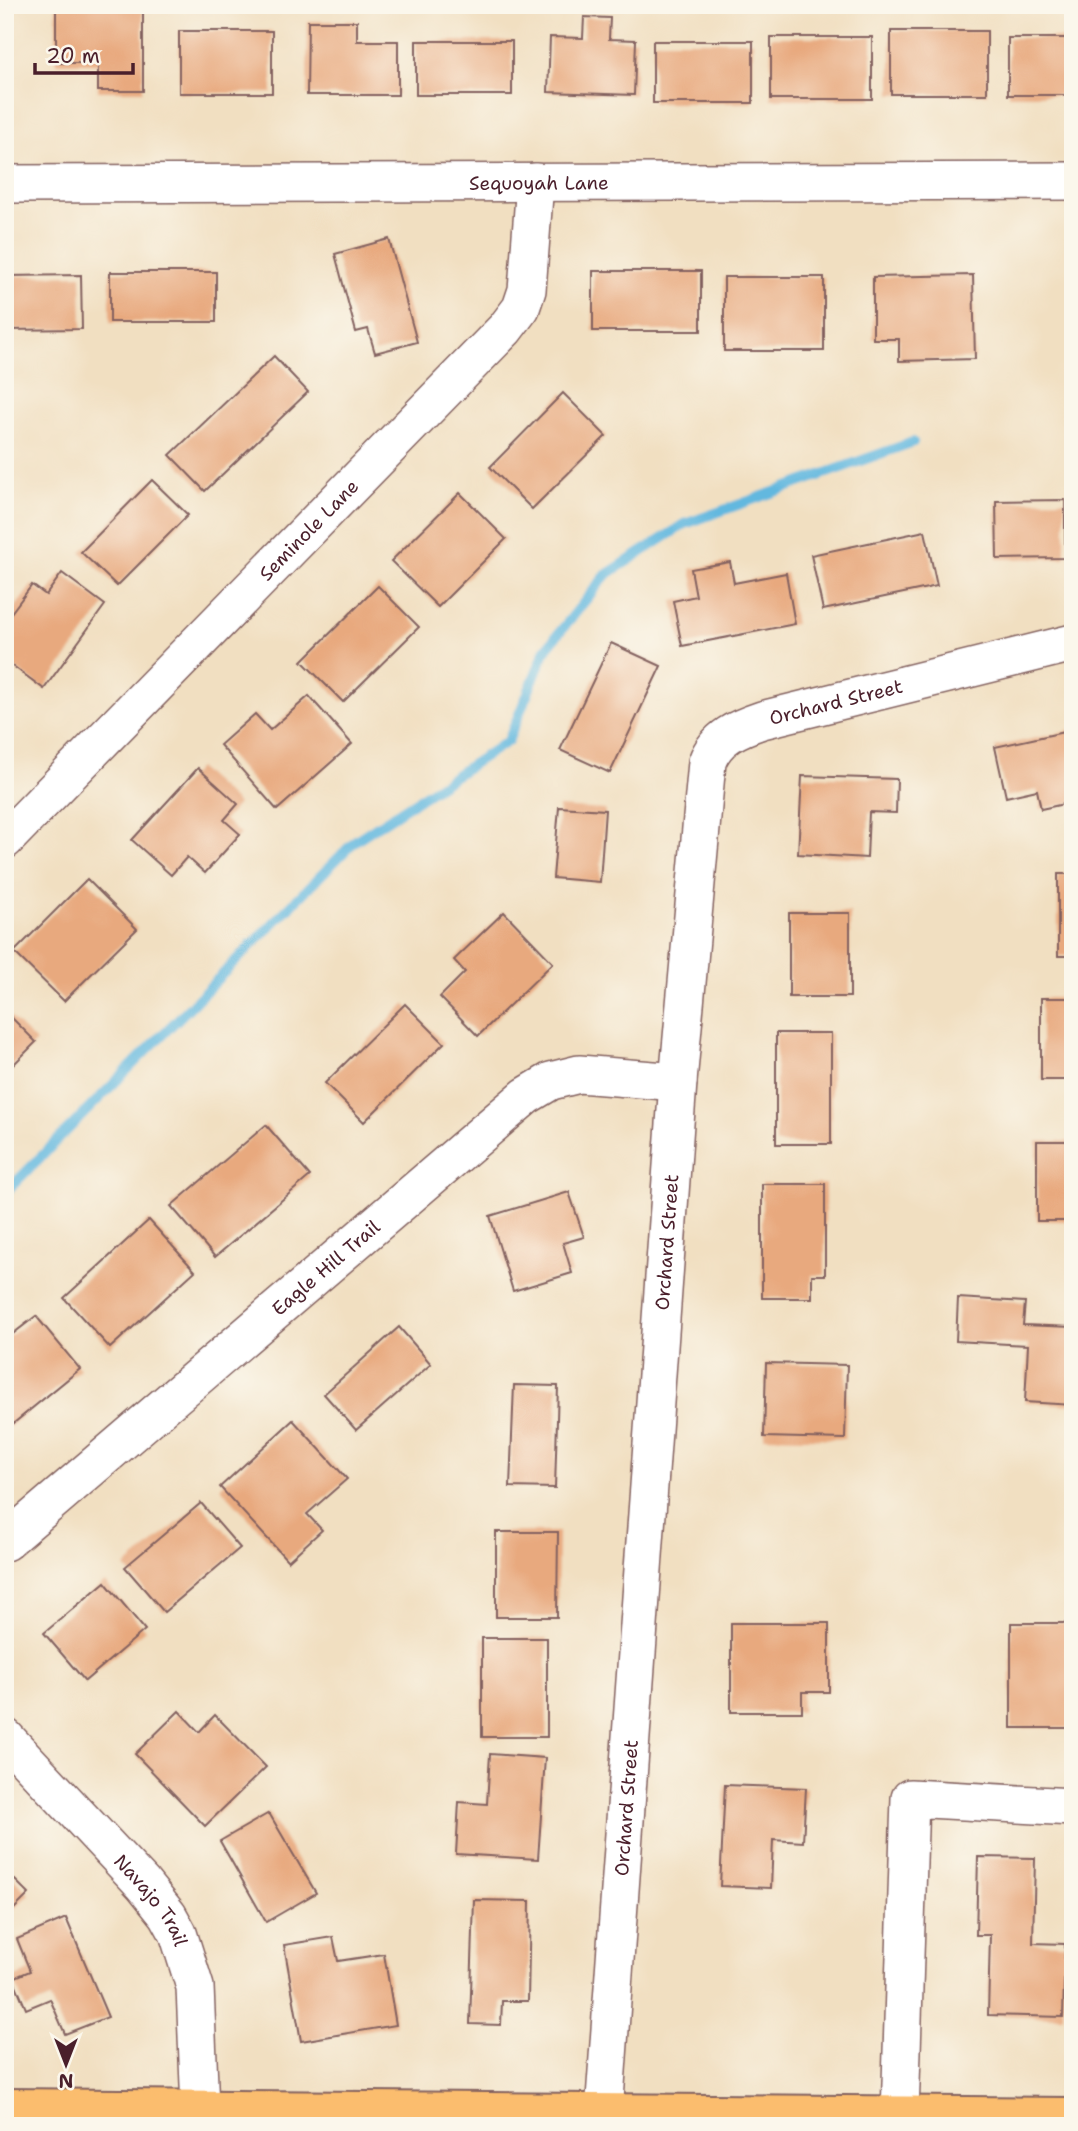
<svg xmlns="http://www.w3.org/2000/svg" width="1078" height="2131" font-family="'Shantell Sans',sans-serif">
<rect width="100%" height="100%" fill="#fbf7ec"/>
<filter id="ink" filterUnits="userSpaceOnUse"><feTurbulence type="fractalNoise" baseFrequency=".0143" numOctaves="2"/><feDisplacementMap in="SourceGraphic" scale="14" xChannelSelector="R" yChannelSelector="G"/><feConvolveMatrix kernelMatrix="1 2 1 2 8 2 1 2 1" color-interpolation-filters="sRGB"/></filter>
<filter id="wash" filterUnits="userSpaceOnUse"><feTurbulence type="fractalNoise" baseFrequency=".00686" numOctaves="4" result="noise"/><feDisplacementMap in="SourceGraphic" scale="28" xChannelSelector="R" yChannelSelector="G"/><feGaussianBlur stdDeviation="1.57" result="paint"/><feColorMatrix in="noise" values="0 0 0 0 0 0 0 0 0 0 0 0 0 0 0 0 0 1.4 0 .05"/><feComposite in="paint" operator="in"/></filter>
<g filter="url(#wash)">
<rect width="100%" height="100%" fill="#f1dfc1"/>
<g fill="none" stroke-linecap="round" stroke-linejoin="round">
<!-- stream -->
<path stroke="#62b8df" stroke-width="10" d="M5,1193l351,-353 152,-99 38,-92 60,-74 79,-51 228,-82"/>
</g>
<g id="blocks">
<!-- building -->
<g fill="#e8a97e">
<path d="M56,5l87,1v85h-45v-28h-42z"/>
<path d="M584,17l26,1 -1,21 27,1 -2,55 -86,-3 2,-55 33,1z"/>
<path d="M308,21h49v20h41v54h-91z"/>
<rect x="179" y="31" width="93" height="62"/>
<rect x="891" y="31" width="96" height="63"/>
<rect x="771" y="37" width="101" height="62"/>
<rect x="1008" y="38" width="65" height="57"/>
<rect x="416" y="41" width="96" height="54"/>
<rect x="653" y="41" width="100" height="62"/>
<path d="M389,239l28,103 -42,11 -7,-24 -12,3 -21,-78z"/>
<rect x="593" y="271" width="108" height="60"/>
<rect x="110" y="272" width="106" height="50"/>
<path d="M81,275l1,54 -77,1v-54z"/>
<path d="M973,275l2,84 -76,2v-22h-26v-62z"/>
<rect x="724" y="277" width="100" height="74"/>
<path d="M274,356l34,36 -103,99 -35,-36z"/>
<path d="M563,393l43,43 -74,73 -42,-42z"/>
<path d="M152,480l36,35 -71,71 -36,-34z"/>
<path d="M460,493l46,46 -68,68 -47,-46z"/>
<path d="M1065,500v58l-68,1 -1,-58z"/>
<path d="M925,531l12,55 -114,24 -12,-55z"/>
<path d="M730,562l4,21 52,-10 9,51 -113,22 -9,-45 23,-5 -5,-27z"/>
<path d="M62,573l43,32 -61,84 -39,-29v-39l27,-36 14,10z"/>
<path d="M378,586l41,41 -76,75 -41,-41z"/>
<path d="M611,643l50,23 -51,107 -50,-23z"/>
<path d="M309,696l43,48 -75,66 -57,-65 35,-31 15,16z"/>
<path d="M1073,730v72l-32,7 -4,-19 -31,7 -11,-50z"/>
<path d="M198,768l40,36 -14,16 16,14 -35,39 -18,-16 -16,18 -39,-35z"/>
<path d="M802,776l95,3 -1,34 -27,-1 -2,46 -69,-4z"/>
<path d="M559,807l46,3 -5,72 -47,-4z"/>
<rect x="1058" y="874" width="15" height="82"/>
<path d="M87,879l50,50 -73,72 -50,-49z"/>
<path d="M504,912l49,51 -75,73 -38,-39 25,-25 -11,-12z"/>
<rect x="789" y="913" width="61" height="84"/>
<rect x="1041" y="998" width="32" height="82"/>
<path d="M405,1004l39,39 -80,79 -39,-39z"/>
<path d="M5,1011l31,31 -31,31z"/>
<rect x="776" y="1033" width="55" height="111"/>
<path d="M266,1125l44,51 -95,81 -44,-51z"/>
<rect x="1037" y="1141" width="36" height="80"/>
<path d="M762,1184h63v91h-13v23h-50z"/>
<path d="M569,1192l15,45 -21,6 9,30 -59,18 -23,-75z"/>
<path d="M149,1220l46,51 -85,77 -46,-50z"/>
<path d="M958,1298l67,4 -2,23 50,2v78l-48,-3 3,-57 -72,-4z"/>
<path d="M36,1316l44,53 -71,58 -4,-5v-82z"/>
<path d="M399,1327l32,37 -75,66 -32,-36z"/>
<path d="M766,1363l81,2 -2,74 -81,-2z"/>
<path d="M514,1385l44,1 -3,102 -45,-1z"/>
<path d="M293,1420l54,59 -40,35 15,16 -34,31 -68,-74z"/>
<path d="M201,1503l39,45 -76,64 -39,-45z"/>
<path d="M496,1532h62l-1,85h-61z"/>
<path d="M105,1582l40,48 -60,51 -41,-48z"/>
<path d="M731,1623h98v69h-27v20h-71z"/>
<rect x="1011" y="1623" width="62" height="105"/>
<rect x="482" y="1638" width="65" height="99"/>
<path d="M179,1711l20,21 16,-17 51,52 -61,59 -70,-72z"/>
<path d="M490,1754l55,4 -7,101 -82,-5 3,-52 28,2z"/>
<path d="M725,1785l81,3 -3,54 -30,-2 -2,48 -51,-2z"/>
<path d="M269,1813l47,80 -50,29 -46,-81z"/>
<path d="M978,1857l57,1 -2,85 32,1 -2,73 -75,-2 2,-80h-14z"/>
<path d="M5,1870l24,24 -24,24z"/>
<path d="M474,1900l56,1 -2,100h-26l-1,24 -31,-1z"/>
<path d="M66,1918l42,99 -43,17 -15,-35 -24,10 -13,-31 17,-7 -13,-32z"/>
<path d="M333,1937l5,24 46,-7 12,71 -95,16 -17,-96z"/>
</g>
</g>
</g>
<g filter="url(#ink)">
<use href="#blocks" fill-opacity="0" stroke="#846260" stroke-width="2"/>
<g fill="none" stroke-linecap="round" stroke-linejoin="round">
<defs>
<g id="minor">
<path id="s1" d="M5,184l1068,-3"/>
<path id="s2" d="M5,840l500,-511 16,-21 6,-18 8,-108"/>
<path id="s3" d="M5,1542l521,-446 25,-15 28,-7 99,8"/>
<path id="s4" d="M5,1737l138,147 25,31 10,18 17,54 5,122"/>
<path id="s5" d="M604,2113l74,-1031 29,-320c9,-25 31,-34 55,-42l311,-77"/>
<path d="M900,2115l10,-317 163,9"/>
</g>
<path id="major" d="M5,2108l1068,9"/>
</defs>
<!-- minor casing -->
<use href="#minor" stroke="#846260" stroke-width="40"/>
<!-- major casing -->
<use href="#major" stroke="#846260" stroke-width="42"/>
<!-- minor -->
<use href="#minor" stroke="#fff" stroke-width="37"/>
<!-- major -->
<use href="#major" stroke="#fbbd6e" stroke-width="38"/>
</g>
</g>
<g text-anchor="middle" dominant-baseline="central" stroke-width="6" stroke-linejoin="round" paint-order="stroke">
<!-- street labels -->
<g font-size="19" fill="#4a1f2b" stroke="#fbf7ec">
<text stroke="none"><textPath href="#s1" startOffset="534">Sequoyah Lane</textPath></text>
<text stroke="none"><textPath href="#s2" startOffset="434">Seminole Lane</textPath></text>
<text stroke="none"><textPath href="#s5" startOffset="1503">Orchard Street</textPath></text>
<text stroke="none"><textPath href="#s5" startOffset="873">Orchard Street</textPath></text>
<text stroke="none"><textPath href="#s3" startOffset="422">Eagle Hill Trail</textPath></text>
<text stroke="none"><textPath href="#s5" startOffset="306">Orchard Street</textPath></text>
<text stroke="none"><textPath href="#s4" startOffset="220">Navajo Trail</textPath></text>
</g>
</g>
<!-- margin -->
<rect width="1078" height="2131" fill="none" stroke="#fbf7ec" stroke-width="28"/>
<!-- north arrow -->
<g transform="translate(66 2064) rotate(180)" stroke="#fbf7ec" stroke-width="5" paint-order="stroke">
<path d="M0-5L12 26L0 18L-12 26Z" fill="#4a1f2b"/>
<text y="-10" font-size="19" font-weight="bold" text-anchor="middle" fill="#4a1f2b">N</text>
</g>
<!-- scale -->
<path d="M35 63v10h98v-10" fill="none" stroke="#4a1f2b" stroke-width="3.5"/>
<text x="46" y="63" font-size="21" fill="#4a1f2b" stroke="#fbf7ec" stroke-width="5" paint-order="stroke">20 m</text>
</svg>
